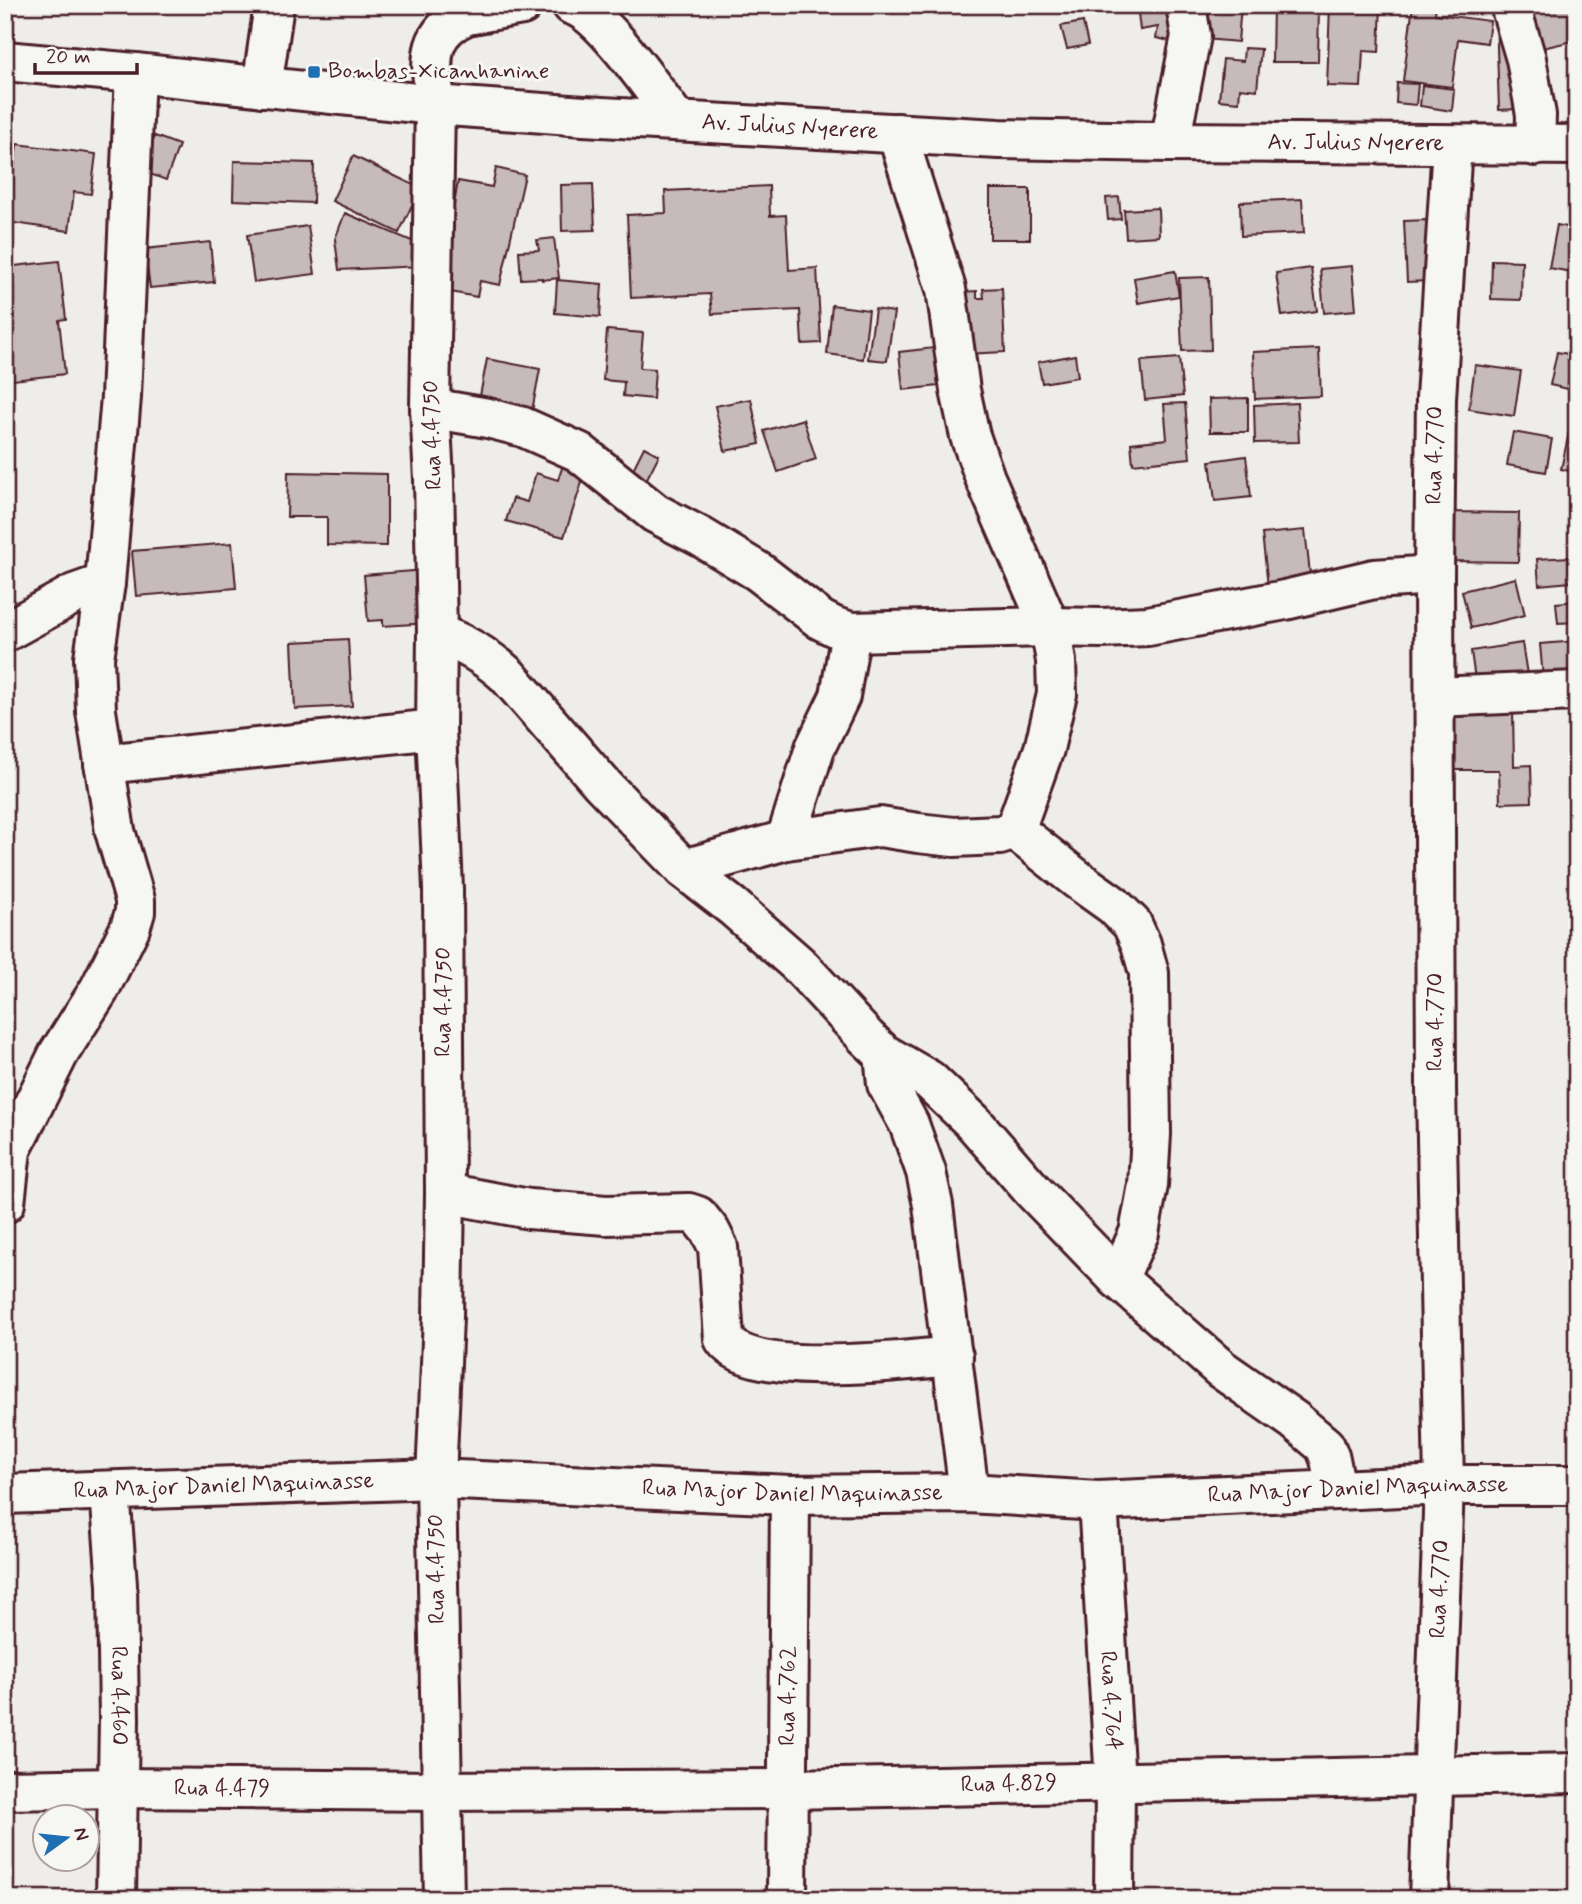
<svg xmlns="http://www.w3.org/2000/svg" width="1582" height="1904" font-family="Mynerve,sans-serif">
<rect width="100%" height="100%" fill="#efedea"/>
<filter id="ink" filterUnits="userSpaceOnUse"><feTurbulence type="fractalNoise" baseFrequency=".0143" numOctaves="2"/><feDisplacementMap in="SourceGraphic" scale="14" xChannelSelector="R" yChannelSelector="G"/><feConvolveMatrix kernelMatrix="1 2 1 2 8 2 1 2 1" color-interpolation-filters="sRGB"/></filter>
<g filter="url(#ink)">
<!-- building -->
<g fill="#c6babb" stroke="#4a1f2b" stroke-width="2">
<path d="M1137,5h35l2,37 -18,-4 2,-11 -18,3z"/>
<path d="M1208,5h33l-3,37 -33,-3z"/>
<path d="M1273,5h46l-1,57h-46z"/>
<path d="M1330,5h51l-2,47 -16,-1 -2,36 -34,-1z"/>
<path d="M1413,5h23l-1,9 55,7 -3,22 -29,-4 -6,48 -49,-6z"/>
<path d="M1548,5h23l6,25v10l-43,10 -9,-39z"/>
<path d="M1496,16l20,49 2,44 -19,1z"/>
<path d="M1083,22l5,23 -21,4 -6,-23z"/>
<path d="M1244,48l17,1 -4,41 -17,-2 -1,14 -20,-2 4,-41 20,2z"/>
<path d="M1397,83l21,1 -2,21 -20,-2z"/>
<path d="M1422,85l32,4 -2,22 -32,-5z"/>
<path d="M155,136l24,9 -13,35 -24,-9z"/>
<path d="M17,144l79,10 -5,40 -17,-2 -5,39 -62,-9z"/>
<path d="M353,156l67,32 -21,45 -67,-32z"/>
<path d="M234,161l80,2 -1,40 -80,-3z"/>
<path d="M496,168l29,7 -25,110 -20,-4 -3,16 -37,-7 18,-109 34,6z"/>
<path d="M593,184l2,46 -33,1 -1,-46z"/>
<path d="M769,186l1,30 16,-1 3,55 28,-2 4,75 -19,1 -2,-34 -88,4 -2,-20 -79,4 -4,-83 39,-2 -1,-22z"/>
<rect x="990" y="189" width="40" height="50"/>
<path d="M1119,197l2,22 -13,1 -2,-22z"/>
<path d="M1302,199l2,34 -63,3 -1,-34z"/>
<path d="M1158,208l1,28 -33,2 -2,-28z"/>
<path d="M345,213l79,33 -3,20 -82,4 -4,-31z"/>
<path d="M1426,220l2,61 -21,1 -3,-61z"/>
<path d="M1557,225l20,4v44l-28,-5z"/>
<path d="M308,226l7,48 -61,8 -7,-47z"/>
<path d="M554,238l5,40 -17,2v-2l-21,1 -2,-28 20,-1 -2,-10z"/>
<path d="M210,242l4,40 -64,6 -5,-39z"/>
<path d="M1492,260l30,1 -1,39 -30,-1z"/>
<path d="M59,261l7,58 -7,1 6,54 -60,7v-78h2l-2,-36z"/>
<path d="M1352,266l4,44 -32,3 -4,-44z"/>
<path d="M1311,268l6,43 -35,5 -6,-43z"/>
<path d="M1175,271l4,25 -41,7 -4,-25z"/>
<path d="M1209,277l2,73 -29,1 -3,-73z"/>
<path d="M557,280l45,4 -2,33 -45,-4z"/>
<path d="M1002,288l3,64 -40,2 -3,-62 15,-1v7h7l-1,-9z"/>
<path d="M832,305l37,5 -6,49 -36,-5z"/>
<path d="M875,309l19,3 -7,49 -19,-2z"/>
<path d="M607,330l36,3 -3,35 15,1 -2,30 -30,-3 1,-14 -21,-2z"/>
<path d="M934,348l4,38 -35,4 -4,-38z"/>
<path d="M1319,349l2,47 -66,3 -2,-47z"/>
<path d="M1557,352l17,3 -7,34 -17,-4z"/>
<path d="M1075,355l3,22 -36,6 -4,-21z"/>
<path d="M1179,358l4,38 -38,4 -4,-39z"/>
<path d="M487,359l53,10 -8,42 -53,-10z"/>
<path d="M1475,365l46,6 -7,45 -45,-7z"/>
<path d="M1248,398v34h-38l-1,-33z"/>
<path d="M751,399l9,45 -35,7 -10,-45z"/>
<path d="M1185,403l5,55 -57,6 -2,-21 36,-4 -3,-35z"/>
<path d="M1297,403l2,39 -44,1 -1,-38z"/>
<path d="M803,419l13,40 -38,13 -14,-41z"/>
<path d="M1570,428l7,2v43l-16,-4z"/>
<path d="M1513,432l39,7 -6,33 -39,-7z"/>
<path d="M644,447l15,8 -20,39 -15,-7z"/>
<path d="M1246,456l5,41 -36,4 -5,-40z"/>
<path d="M564,462l22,8 -22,67 -58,-16 7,-23 14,4 9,-29 22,7z"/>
<path d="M288,472l99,2v72l-60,-1v-28h-40z"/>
<path d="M1445,512l74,1 -1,49 -73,-1z"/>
<path d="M1305,530l6,52 -43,4 -6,-52z"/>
<path d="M232,543l4,45 -100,8 -4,-45z"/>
<path d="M1569,557l2,25 -32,3 -2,-26z"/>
<path d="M425,570l4,53 -46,3v-6l-15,1 -4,-46z"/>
<path d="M1516,578l9,37 -54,13 -9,-37z"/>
<path d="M1577,601v21l-19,1 -2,-20z"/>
<path d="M348,639l4,67 -57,3 -3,-67z"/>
<path d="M1577,641v35l-34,3 -3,-35z"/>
<path d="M1522,643l7,44 -52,7 -6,-43z"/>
<path d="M1513,711l1,55 17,-1 1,37 -32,1 -1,-33h-52l-1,-58z"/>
</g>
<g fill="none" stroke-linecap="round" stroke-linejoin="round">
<defs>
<g id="minor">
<path d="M572,5c31,9 84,88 105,116"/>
<path d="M1510,5l16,54 10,56 -1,31"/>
<path d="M262,87l12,-82"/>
<path d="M897,133l49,156 14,101 10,46 15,42 65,149 6,34 1,33 -13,55 -29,81"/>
<path d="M1170,142l21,-106 -5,-31"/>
<path d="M430,408l58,10 35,9 56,25 76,61 46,24 58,35 62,48 14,7 16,5 199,-5 51,1 47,-2 137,-26 89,-21 60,-4"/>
<path d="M5,632l69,-38 31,-11"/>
<path d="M437,634c27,9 49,22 70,41l94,108 83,86 49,38 65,57 68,73 18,17 45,26 44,42 60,69 85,88 103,90 73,51 31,26 5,13 6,30"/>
<path d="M1435,697l142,-6"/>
<path d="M104,764l332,-35"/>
<path d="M1015,830l63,50 35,25 19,19 9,20 8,29 2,161 -3,51 -9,48 -21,46"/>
<path d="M786,840l29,-92 25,-52 11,-64"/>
<path d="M684,869l102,-29 94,-13 38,6 36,4 46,-2 15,-5"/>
<path d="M884,1054l3,30 22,40 17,48 7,33 36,288"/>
<path d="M445,1193l84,16 77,6 83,-2 9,3 12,15 8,16 6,92c27,41 183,21 229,17"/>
<path d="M5,1203l6,-53 48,-97 40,-63 31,-62 5,-16v-12l-6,-21 -14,-48 -19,-120 -2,-53 11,-75 16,-186 14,-324"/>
<path id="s1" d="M110,1491l7,94 2,135 -3,179"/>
<path id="s2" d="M5,1494l431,-15 354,16 179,-2 129,8 346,-16h133"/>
<path id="s3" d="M1098,1501l17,281 -1,117"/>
<path id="s4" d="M5,1790l113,-2 322,3 349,-2 788,-16"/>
<path d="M444,1899l-8,-420 7,-162 2,-124 -2,-304 -7,-160 1,-95 -3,-155 -4,-71 5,-303c-3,-39 -12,-72 32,-90l55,-10"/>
<path id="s5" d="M787,1899l3,-404"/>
<path id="s6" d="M1429,1899l15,-414 -8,-396 -2,-514 2,-177 16,-253"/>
</g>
<g id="major">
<path id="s7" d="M5,61l130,12 300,32 149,11 415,23 171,3 407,3"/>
</g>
</defs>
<!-- minor casing -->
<use href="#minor" stroke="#4a1f2b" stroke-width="44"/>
<!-- major casing -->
<use href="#major" stroke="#4a1f2b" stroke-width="44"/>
<!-- minor -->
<use href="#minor" stroke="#f6f6f2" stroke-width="38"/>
<!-- major -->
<use href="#major" stroke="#f6f6f2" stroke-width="38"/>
</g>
</g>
<!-- markers -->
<rect fill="#1f6fb2" stroke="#f6f6f2" stroke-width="2.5" x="307" y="65" width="14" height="14" rx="3.5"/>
<g text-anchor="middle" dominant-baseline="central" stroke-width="6" stroke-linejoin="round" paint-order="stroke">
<!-- poi labels -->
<g font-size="23" fill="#4a1f2b" stroke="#f6f6f2" text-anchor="start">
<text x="328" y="72">Bombas-Xicanhanine</text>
</g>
<!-- street labels -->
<g font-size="23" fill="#4a1f2b" stroke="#f6f6f2">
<text stroke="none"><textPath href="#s7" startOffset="788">Av. Julius Nyerere</textPath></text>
<text stroke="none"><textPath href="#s7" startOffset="1354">Av. Julius Nyerere</textPath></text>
<text transform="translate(433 435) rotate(-92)">Rua 4.4750</text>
<text stroke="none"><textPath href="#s6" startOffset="1444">Rua 4.770</textPath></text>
<text transform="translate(444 1002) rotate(-90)">Rua 4.4750</text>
<text transform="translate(1436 1022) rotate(-90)">Rua 4.770</text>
<text stroke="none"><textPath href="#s2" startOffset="219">Rua Major Daniel Maquinasse</textPath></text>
<text stroke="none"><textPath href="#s2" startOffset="1354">Rua Major Daniel Maquinasse</textPath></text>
<text stroke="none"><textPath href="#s2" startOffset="788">Rua Major Daniel Maquinasse</textPath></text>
<text transform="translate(437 1569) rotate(-91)">Rua 4.4750</text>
<text stroke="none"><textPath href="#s6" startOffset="310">Rua 4.770</textPath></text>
<text stroke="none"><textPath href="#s1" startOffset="205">Rua 4.460</textPath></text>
<text stroke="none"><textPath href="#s5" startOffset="203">Rua 4.762</textPath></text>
<text stroke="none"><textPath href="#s3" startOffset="200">Rua 4.764</textPath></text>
<text stroke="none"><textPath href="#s4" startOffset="1004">Rua 4.829</textPath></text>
<text stroke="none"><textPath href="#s4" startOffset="217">Rua 4.479</textPath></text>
</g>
</g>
<!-- margin -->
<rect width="1582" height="1904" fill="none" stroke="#f6f6f2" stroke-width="28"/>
<rect x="14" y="14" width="1554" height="1876" fill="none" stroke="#4a1f2b" stroke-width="2.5" filter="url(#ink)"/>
<!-- north arrow -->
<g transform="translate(66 1838) rotate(75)"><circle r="33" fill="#f6f6f2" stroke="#b1a0a2" stroke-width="2"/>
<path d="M0-5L12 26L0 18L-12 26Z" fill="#1f6fb2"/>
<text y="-10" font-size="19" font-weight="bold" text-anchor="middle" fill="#4a1f2b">N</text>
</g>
<!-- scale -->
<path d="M35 63v10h102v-10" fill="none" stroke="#4a1f2b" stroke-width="3.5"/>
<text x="46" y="63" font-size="21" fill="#4a1f2b" stroke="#f6f6f2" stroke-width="5" paint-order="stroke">20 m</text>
</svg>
